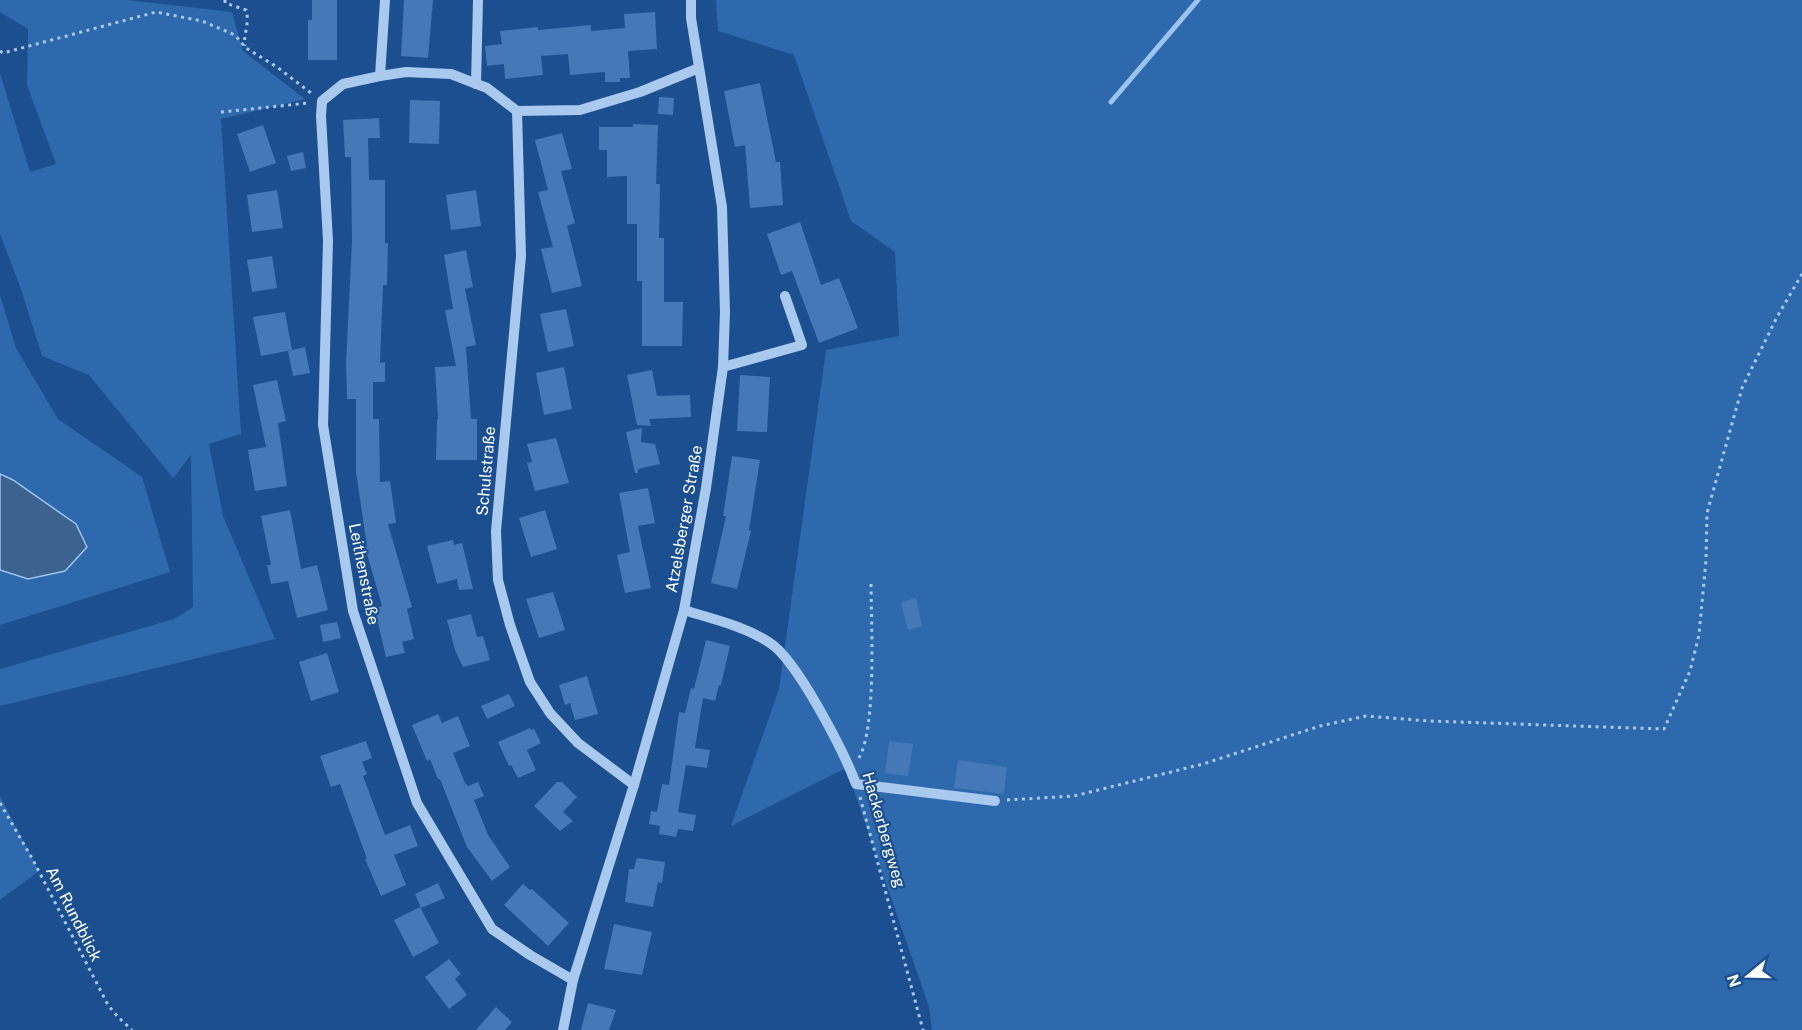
<svg xmlns="http://www.w3.org/2000/svg" width="1802" height="1030" font-family="'Public Sans',sans-serif">
<rect width="100%" height="100%" fill="#1b4f8f"/>
<!-- green -->
<g fill="#2e69ad">
<path d="M0,0h127l105,12 11,39 62,48 -84,20 20,315 -32,10 14,72 52,123 -275,67v-37l174,-50 19,-12 -2,-152 -18,23 -84,-103 -47,-19 -21,-67 -21,-55v-161l30,99 26,-8 -29,-79 1,-56 -28,-17z"/>
<path d="M716,0h1086v1030h-870l-3,-23 -83,-239 -115,58 48,-137 47,-339 73,-14 -4,-84 -44,-31 -57,-166 -76,-24z"/>
<path d="M0,295l16,53 42,71 84,58 28,95 -170,53v-55l28,9 37,-8 22,-24 -11,-23 -63,-44 -13,-6z"/>
<path d="M0,796l39,75 -39,29z"/>
</g>
<!-- water -->
<path fill="#3c6290" stroke="#9cc4f0" stroke-width="1.5" d="M0,474l13,6 63,44 11,23 -22,24 -37,8 -28,-9z"/>
<g fill="none" stroke-linecap="round" stroke-linejoin="round">
<!-- stream -->
<path stroke="#9cc4f0" stroke-width="5" d="M1111,102l87,-102"/>
</g>
<!-- building -->
<g fill="#4478b7">
<path d="M312,0h25v60h-29v-40h4z"/>
<path d="M404,0h29l-5,58 -27,-2z"/>
<path d="M655,12l2,37 -29,2 2,27h-10v4h-15v-10l-35,3 -2,-21 -27,2 2,19 -38,4 -1,-15 -17,2 -2,-20 17,-2 -2,-13 38,-4v3l53,-5v6l34,-3 -1,-14z"/>
<path d="M760,83l16,79h4l3,43 -33,3 -5,-63 -10,2 -11,-56z"/>
<path d="M659,97l15,1 -1,17 -15,-1z"/>
<path d="M410,100l30,1 -1,43 -30,-1z"/>
<path d="M379,118l1,20h-12l1,42h16v63h3l-1,42h-4l-3,78 5,-1v20h-12v37h6l1,63 10,-1 6,42 -8,1 24,83 -5,2 7,30 -12,3 3,11 -19,4 -8,-34 -4,1 -3,-15 11,-3 -17,-59 2,-1 -11,-74v-73h-9l-1,-36 6,-121 -1,-85h-6l-2,-37z"/>
<path d="M633,124l25,1 -2,59h4l-1,54h5v64h19l-1,44h-40v-65h-5v-57h-10v-48l-20,1v-27h-8v-23h34z"/>
<path d="M263,125l13,38 -26,9 -13,-38z"/>
<path d="M562,133l10,36 -11,2 14,52 -8,3 15,60 -30,7 -11,-44 12,-2 -15,-55 10,-2 -13,-50z"/>
<path d="M303,152l3,16 -15,3 -4,-15z"/>
<path d="M277,190l6,38 -31,4 -5,-37z"/>
<path d="M476,190l5,36 -30,4 -5,-35z"/>
<path d="M800,222l21,63 18,-7 19,50 -39,15 -27,-72 -11,4 -14,-41z"/>
<path d="M466,250l7,37 -8,2 11,56 -10,2 5,72h6v41h-41l1,-41h1l-3,-52 21,-1 -11,-56 8,-1 -9,-54z"/>
<path d="M272,256l5,32 -25,4 -5,-32z"/>
<path d="M566,309l8,37 -26,6 -8,-38z"/>
<path d="M285,312l7,38 -31,6 -8,-39z"/>
<path d="M305,347l5,26 -17,3 -5,-25z"/>
<path d="M564,367l8,42 -28,6 -8,-42z"/>
<path d="M652,370l5,26 33,-1 1,22 -42,2 2,7 -14,-1 -10,-50z"/>
<path d="M740,375l30,2 -3,55 -30,-1z"/>
<path d="M277,380l9,41 -8,2 9,63 -32,5 -7,-41 18,-3 -13,-62z"/>
<path d="M642,428l-1,14 14,2 5,20 -22,5v4h-3l-9,-41z"/>
<path d="M556,438l13,45 -34,8 -8,-28 5,-1 -5,-18z"/>
<path d="M732,456l28,4 -11,70 2,1 -14,58 -26,-6 15,-67h-3z"/>
<path d="M648,488l7,35 -17,3 13,62 -26,5 -8,-38 13,-3 -11,-59z"/>
<path d="M290,510l11,59 16,-4 11,45 -31,8 -9,-37 -17,3 -4,-19h4l-10,-49z"/>
<path d="M545,510l12,39 -26,8 -12,-39z"/>
<path d="M453,540l1,5 8,-2 11,46 -14,1 -2,-11 -20,5 -10,-38z"/>
<path d="M553,592l12,38 -26,8 -13,-39z"/>
<path d="M916,598l6,28 -14,4 -7,-28z"/>
<path d="M471,614l6,23 6,-1 7,24 -27,7 -8,-17 -8,-30z"/>
<path d="M337,622l4,16 -18,4 -3,-17z"/>
<path d="M706,640l24,6 -9,39h-2l-4,16 -12,-3 -8,50 15,2 -3,18 -21,-3 -8,47 18,3 -3,16 -15,-2 -2,8 -17,-3 1,-8 -11,-2 2,-13 6,1 5,-28 7,1 10,-73 6,1 6,-25 3,1z"/>
<path d="M327,653l12,39 -28,9 -12,-39z"/>
<path d="M587,676l11,38 -23,6 -5,-17 -5,2 -6,-20z"/>
<path d="M509,694l6,12 -28,13 -6,-13z"/>
<path d="M438,714l4,9 16,-7 12,30 -17,7 12,30 3,3 10,-4 6,14 -10,4 14,35 22,32 -18,14 -25,-34 -27,-68h-2l-8,-20 -3,2 -15,-36z"/>
<path d="M530,728l1,2 3,-1 7,14 -14,7 9,20 -18,8 -7,-13 -2,1 -11,-24z"/>
<path d="M366,741l6,17 -10,4 5,12 -4,2 22,59 25,-10 8,21 -24,9 12,30 -25,11 -16,-37h2l-27,-75 -9,3 -11,-31z"/>
<path d="M889,741l24,3 -5,32 -23,-3z"/>
<path d="M958,760l49,7 -3,27 -50,-6z"/>
<path d="M557,782h5l15,15 -14,15 10,9 -13,10 -26,-25z"/>
<path d="M637,858l28,4 -3,21 -4,-1 -5,25 -28,-5 4,-33h5z"/>
<path d="M438,883l7,15 -24,10 -6,-14z"/>
<path d="M523,884l7,6 2,-1 37,34 -21,23 -44,-41z"/>
<path d="M420,907l19,36 -26,14 -19,-37z"/>
<path d="M614,924l38,8 -10,43 -38,-6z"/>
<path d="M449,959l12,15 -6,5 12,16 -18,14 -24,-32z"/>
<path d="M588,1003l28,7 -7,20h-28z"/>
<path d="M496,1007l16,15 -7,8h-29z"/>
</g>
<g fill="none" stroke-linecap="round" stroke-linejoin="round">
<!-- path -->
<g stroke="#a9c9ee" stroke-width="3" stroke-dasharray="3 4.5" stroke-linecap="butt">
<path d="M225,0v3l21,7c4,14 -3,24 -1,36"/>
<path d="M0,51l3,2 153,-41 46,9 33,14 11,13 31,19 34,26"/>
<path d="M221,112l88,-9"/>
<path d="M859,758c18,-32 12,-137 12,-177"/>
<path d="M860,797l63,233"/>
<path d="M1007,800l67,-4 129,-32 117,-38 46,-10 63,5 235,8 26,-58 9,-36 7,-75 1,-47 35,-125 35,-71 25,-43"/>
<path d="M0,803l33,57 75,145 10,12 14,13"/>
</g>
<!-- minor -->
<g stroke="#a9c9ee" stroke-width="10">
<path d="M380,76l5,-76"/>
<path d="M476,84l2,-84"/>
<path d="M517,111l4,145 -25,275 2,49 12,45 20,57 20,31 28,30 56,42"/>
<path d="M723,367l79,-22 -17,-49"/>
<path d="M684,610c28,9 61,16 86,33 27,17 74,109 86,141l139,17"/>
<path d="M573,980l-43,-25 -38,-26 -75,-126 -64,-192 -30,-186 5,-184 -7,-125 1,-15 21,-17 37,-8 26,-4 45,2 36,14 30,23 63,-1 60,-18 59,-24"/>
<path d="M563,1030l10,-50 61,-195 50,-175 22,-122 17,-121 2,-55 -3,-105 -31,-189v-18"/>
</g>
</g>
<g text-anchor="middle" dominant-baseline="central" stroke-width="4.5" stroke-linejoin="round" paint-order="stroke">
<!-- street labels -->
<g font-size="16" fill="#fff" stroke="#1b4f8f">
<text transform="translate(486 471) rotate(-85)">Schulstraße</text>
<text transform="translate(684 519) rotate(-80)">Atzelsberger Straße</text>
<text transform="translate(364 574) rotate(79)">Leithenstraße</text>
<text transform="translate(884 830) rotate(74)">Hackerbergweg</text>
<text transform="translate(74 914) rotate(63)">Am Rundblick</text>
</g>
</g>
<!-- north arrow -->
<g transform="translate(1748 976) rotate(251)" stroke="#1b4f8f" stroke-width="4.5" paint-order="stroke">
<path d="M0-4.5L10 22L0 15L-10 22Z" fill="#ffffff"/>
<text y="-9" font-size="16" font-weight="bold" text-anchor="middle" fill="#ffffff">N</text>
</g>
</svg>
